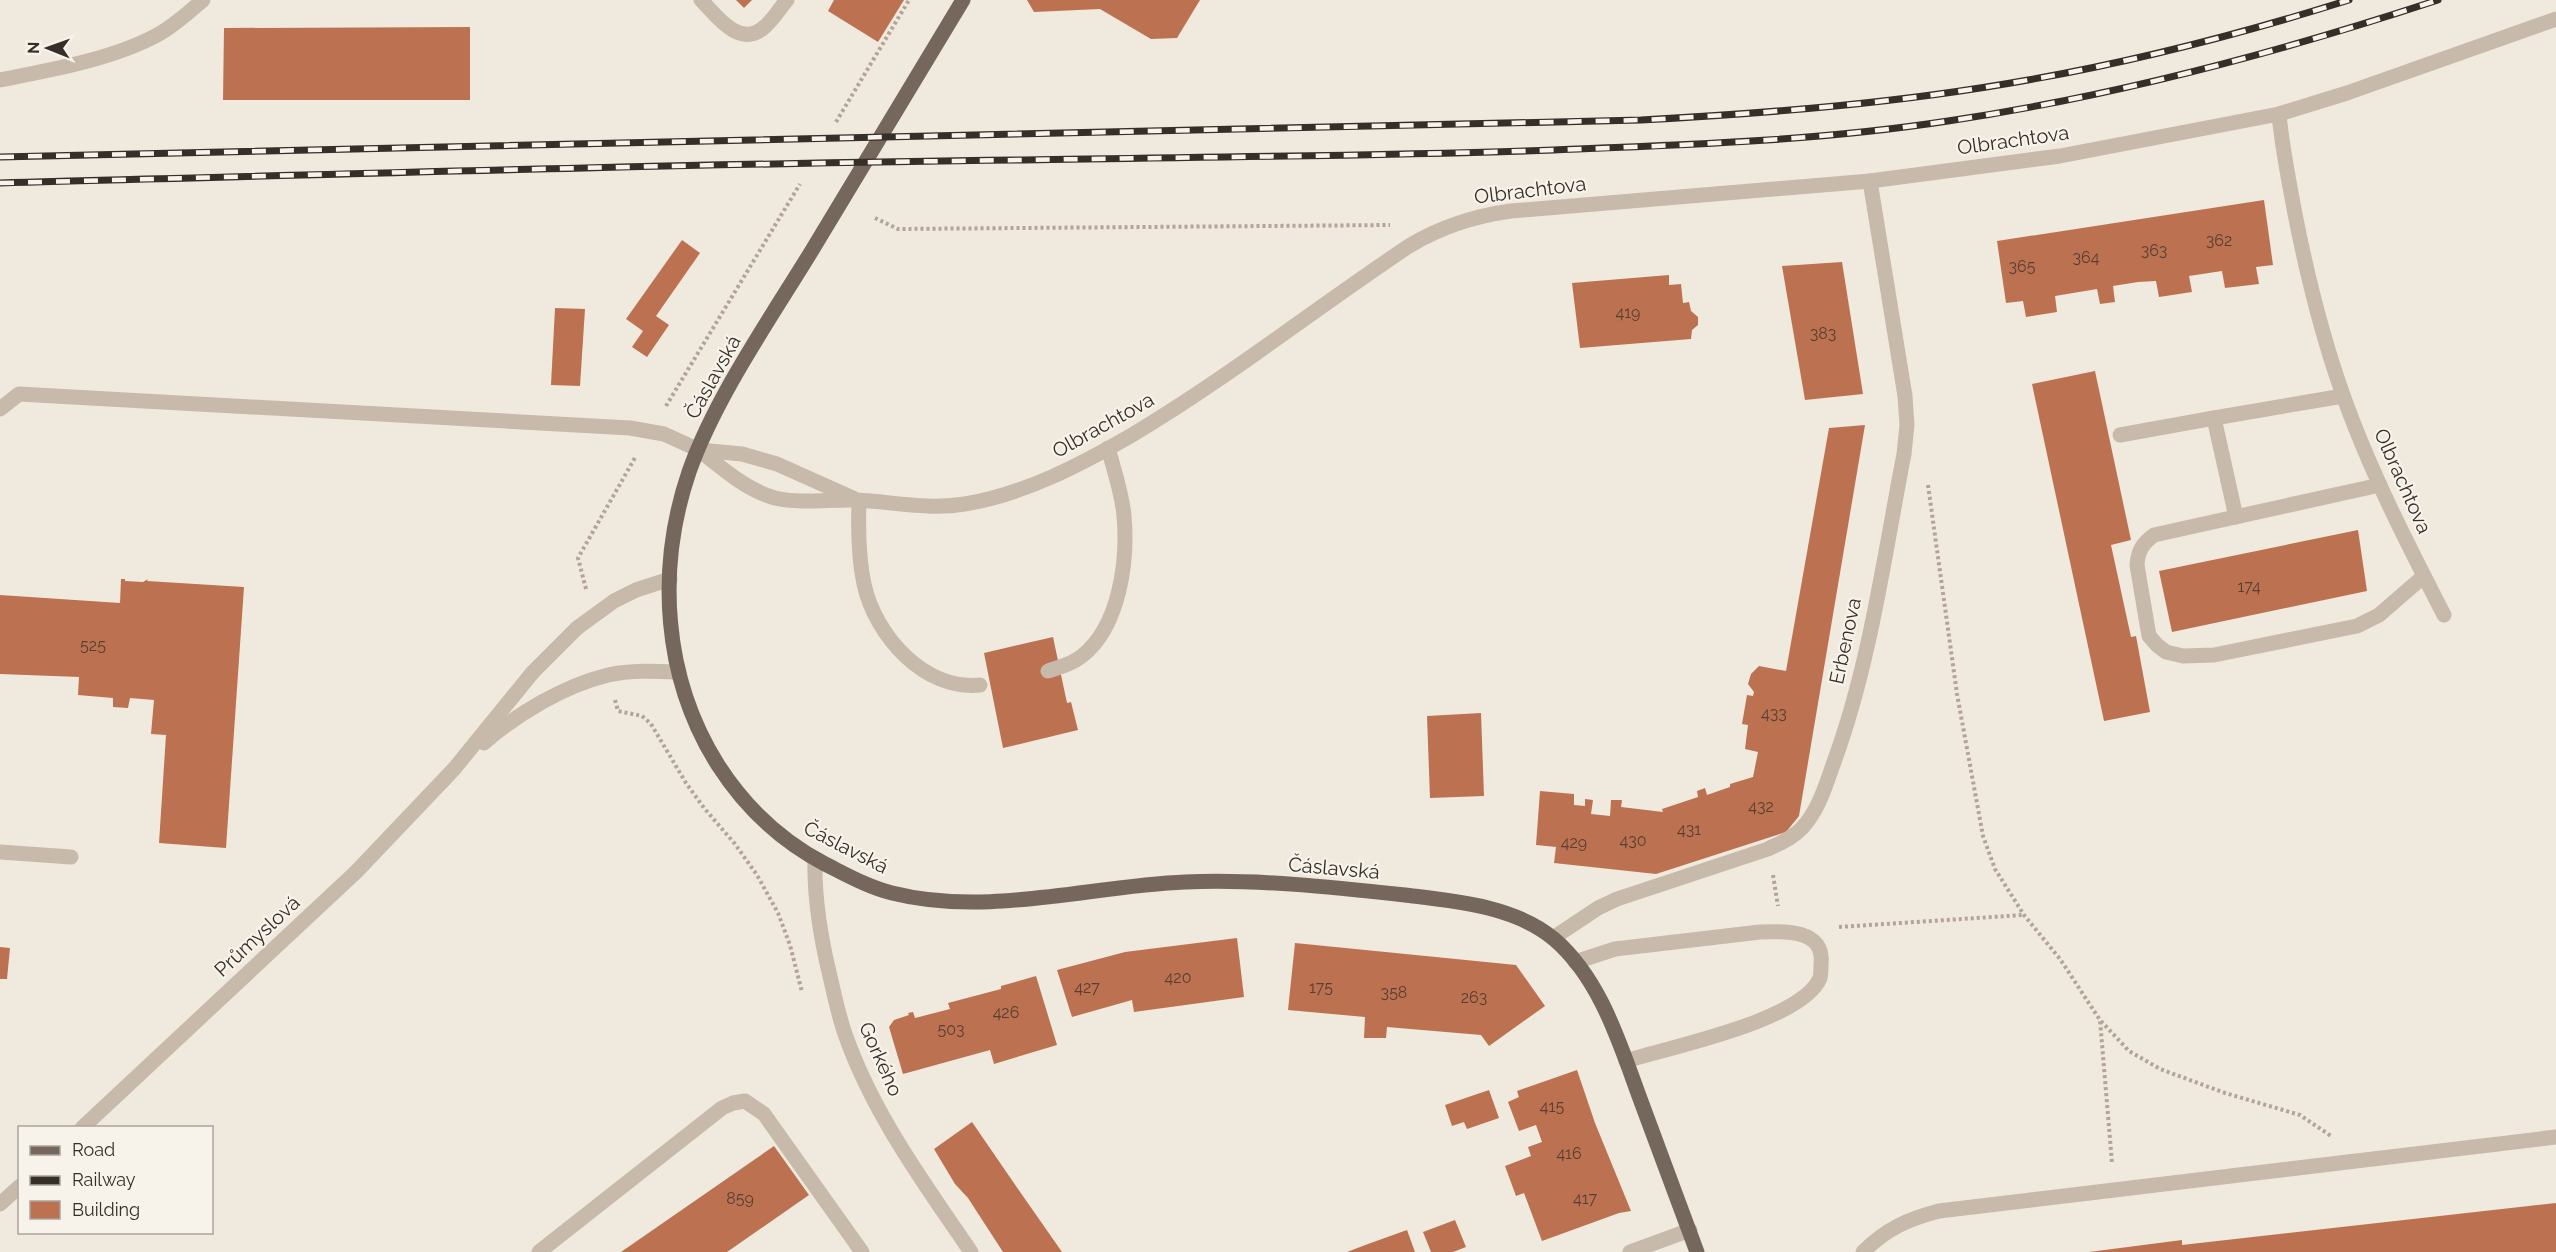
<svg xmlns="http://www.w3.org/2000/svg" width="2556" height="1252" font-family="Raleway,sans-serif">
<rect width="100%" height="100%" fill="#f0e9de"/>
<!-- building -->
<g fill="#bc7251">
<path d="M736,0h16l-8,8z"/>
<path d="M834,0h70l-26,42 -50,-31z"/>
<path d="M1027,0h173l-23,38 -26,1 -51,-30 -66,3z"/>
<path d="M470,27v73h-247l1,-72z"/>
<path d="M2264,200l9,65 -17,2 3,17 -34,4 -3,-17 -33,5 3,16 -33,5 -3,-16 -18,1 -25,4 2,16 -15,2 -3,-15 -42,7 2,16 -31,5 -3,-16 -17,2 -9,-62z"/>
<path d="M682,240l18,13 -44,63 13,9 -22,32 -15,-10 11,-16 -17,-12z"/>
<path d="M1842,262l21,132 -58,6 -23,-134z"/>
<path d="M1669,275v10l12,-1 2,19 6,-1 2,9 7,6v8l-6,5 -1,9 -111,9 -8,-65z"/>
<path d="M555,308l30,1 -5,77 -29,-1z"/>
<path d="M2095,371l36,169 -20,5 20,92 5,-1 14,76 -46,9 -72,-337z"/>
<path d="M1865,425l-66,391 -13,16 -130,42 -102,-11 2,-16 -20,-2 4,-54 34,3v11l11,1v-7l8,1 -2,14 19,2 1,-16h11l-1,7 42,5 -1,-3 36,-12 -1,-6 8,-3 2,7 23,-8v-3l23,-7 5,-25 -13,-3 3,-24 -6,-1 5,-29 6,1 1,-4 -6,-8 3,-10 8,-8 27,5 43,-243z"/>
<path d="M2358,530l9,61 -195,41 -13,-61z"/>
<path d="M121,579h4v2l18,1 5,-3 -1,2 97,6 -18,261 -67,-5 7,-108 -15,-1 3,-34 -24,-2 -2,10 -15,-1v-9l-35,-3 1,-18 -79,-3v-79l120,8z"/>
<path d="M1053,637l14,66 4,-1 7,28 -75,18 -19,-95z"/>
<path d="M1481,713l3,83 -54,2 -3,-82z"/>
<path d="M1237,938l7,59 -110,15 -2,-12 -60,17 -15,-47 68,-18z"/>
<path d="M1295,943l221,22 29,41 -56,40 -8,-11 -94,-8 -1,11h-22l1,-21 -77,-7z"/>
<path d="M0,947l10,1 -3,31h-7z"/>
<path d="M1036,976l21,69 -63,19 -4,-14 -87,24 -14,-47 5,-7 15,-5 -1,-2 5,-1 2,6 35,-9 -2,-6 53,-14v-3z"/>
<path d="M1577,1070l18,53 36,88 -12,2 -77,28 -18,-48 -8,3 -11,-30 26,-10 -3,-9 14,-5 -6,-17 -17,6 -11,-29 11,-5 -2,-6z"/>
<path d="M1489,1090l10,28 -32,11 -3,-7 -12,4 -7,-21z"/>
<path d="M972,1122l46,67 44,63h-59l-35,-54 -13,-14 -21,-35z"/>
<path d="M774,1146l35,49 -82,57h-106z"/>
<path d="M2556,1203v49h-467l93,-12v5z"/>
<path d="M1455,1220l11,27 -13,5h-22l-8,-20z"/>
<path d="M1407,1230l8,22h-68l21,-8z"/>
</g>
<g fill="none" stroke-linecap="round" stroke-linejoin="round">
<!-- path -->
<g stroke="#b3a495" stroke-width="4" stroke-dasharray="3 3" stroke-linecap="butt">
<path d="M836,122l73,-122"/>
<path d="M875,218l23,11 492,-4"/>
<path d="M666,406l134,-222"/>
<path d="M1928,485l29,209 26,142 12,33 29,46 36,44 40,61 12,143"/>
<path d="M586,589l-8,-31 58,-102"/>
<path d="M615,700l3,11 24,5 9,8 35,59 18,25 31,36 22,31 21,38 12,32 12,47"/>
<path d="M1773,875l5,31"/>
<path d="M1839,927l184,-12"/>
<path d="M2101,1021l28,30 31,18 65,24 75,22 31,21"/>
</g>
<!-- lane -->
<g stroke="#c8baab" stroke-width="15">
<path d="M701,0c15,15 37,47 61,29 10,-7 17,-20 25,-29"/>
<path d="M0,80c51,-10 114,-21 159,-46 16,-9 30,-22 44,-34"/>
<path d="M0,409l19,-15 611,34 34,6 35,16"/>
<path d="M2120,435l94,-17"/>
<path d="M2380,485l-226,50c-12,9 -16,16 -17,30l12,71 8,9 9,7 17,4 31,-1 143,-29 22,-11 45,-39"/>
<path d="M859,501c-1,28 -1,55 5,83 11,51 60,107 116,101"/>
<path d="M2236,517l-22,-99 129,-22"/>
<path d="M1048,671c12,-4 24,-7 34,-15 38,-30 46,-96 42,-140 -2,-23 -10,-46 -16,-68"/>
<path d="M0,852l71,5"/>
<path d="M1575,962l40,-13 145,-17c24,-1 65,-3 61,32 0,4 0,10 -1,14 -18,43 -151,69 -194,83"/>
<path d="M539,1252l183,-144 11,-5 12,-2 19,13 98,138"/>
<path d="M1863,1252c23,-23 45,-33 76,-41l617,-74"/>
</g>
<!-- street -->
<g stroke="#c8baab" stroke-width="15">
<path d="M2279,114c3,34 10,67 16,100 12,61 27,122 48,181 27,76 64,148 101,220"/>
<path d="M699,450c23,18 47,40 76,48 26,6 55,1 82,2 36,2 72,10 108,4 60,-10 115,-39 167,-69 97,-58 184,-127 277,-189 33,-20 65,-30 102,-35l359,-30 190,-25 219,-42 68,-21 209,-74"/>
<path d="M700,450l42,4 35,10 76,34"/>
<path d="M484,743c34,-30 80,-57 124,-68 23,-5 46,-4 69,-3"/>
<path d="M815,859c-1,39 5,75 14,113 5,21 9,42 16,62 28,80 79,149 126,218"/>
<path d="M1553,938l45,-30 19,-9 151,-50c12,-6 25,-11 34,-21 17,-18 24,-44 32,-66 36,-98 50,-205 70,-308l3,-29 -2,-29 -35,-215"/>
<path d="M82,1128l274,-256 98,-103 79,-97 44,-44 37,-27 22,-11 34,-11"/>
<path d="M0,1204l20,-18"/>
<path d="M1630,1252l60,-22"/>
</g>
<!-- primary -->
<path stroke="#76675c" stroke-width="15" d="M963,0c-51,84 -101,168 -152,252 -41,67 -96,146 -122,220 -33,97 -26,206 29,293 27,42 63,76 107,99 22,11 43,23 67,29 95,24 197,-7 293,-11 73,-3 147,5 220,13 49,6 110,11 149,44 48,41 67,109 88,165 19,50 37,99 55,148"/>
<defs>
<g id="rail">
<path d="M0,157l1641,-37c130,-7 259,-17 387,-40 109,-19 216,-47 321,-80"/>
<path d="M0,183c341,-9 682,-19 1024,-23 176,-3 353,-4 530,-10 131,-5 263,-9 394,-29 167,-25 329,-68 490,-121"/>
</g>
</defs>
<!-- rail casing -->
<use href="#rail" stroke="#362e29" stroke-width="7"/>
<!-- rail -->
<use href="#rail" stroke="#f8f3ea" stroke-width="4.5" stroke-dasharray="14" stroke-linecap="butt"/>
</g>
<g text-anchor="middle" dominant-baseline="central" stroke-width="4.5" stroke-linejoin="round" paint-order="stroke">
<!-- number labels -->
<g font-size="16" fill="#583f33">
<text x="2219" y="240">362</text>
<text x="2154" y="250">363</text>
<text x="2086" y="257">364</text>
<text x="2022" y="266">365</text>
<text x="1628" y="312">419</text>
<text x="1823" y="333">383</text>
<text x="2249" y="586">174</text>
<text x="93" y="645">525</text>
<text x="1774" y="713">433</text>
<text x="1761" y="806">432</text>
<text x="1689" y="829">431</text>
<text x="1633" y="840">430</text>
<text x="1574" y="842">429</text>
<text x="1178" y="977">420</text>
<text x="1087" y="987">427</text>
<text x="1321" y="987">175</text>
<text x="1394" y="992">358</text>
<text x="1474" y="997">263</text>
<text x="1006" y="1012">426</text>
<text x="951" y="1029">503</text>
<text x="1552" y="1106">415</text>
<text x="1569" y="1153">416</text>
<text x="740" y="1198">859</text>
<text x="1585" y="1198">417</text>
</g>
<!-- street labels -->
<g font-size="20" fill="#362e29" stroke="#f8f3ea">
<text transform="translate(2013 140) rotate(-8)">Olbrachtova</text>
<text transform="translate(1530 190) rotate(-7)">Olbrachtova</text>
<text transform="translate(713 377) rotate(-61)">Čáslavská</text>
<text transform="translate(1103 425) rotate(-29)">Olbrachtova</text>
<text transform="translate(2403 481) rotate(66)">Olbrachtova</text>
<text transform="translate(1845 641) rotate(-78)">Erbenova</text>
<text transform="translate(846 847) rotate(27)">Čáslavská</text>
<text transform="translate(1334 868) rotate(5)">Čáslavská</text>
<text transform="translate(257 936) rotate(-43)">Průmyslová</text>
<text transform="translate(881 1059) rotate(66)">Gorkého</text>
</g>
</g>
<!-- legend -->
<rect x="18" y="1126" width="195" height="108" fill="#f8f3ea" stroke="#aaa49d" stroke-width="1.5"/>
<rect x="30" y="1146" width="30" height="9" fill="#76675c" stroke="#aaa49d" stroke-width="1.5"/>
<text x="72" y="1156" font-size="18" fill="#362e29">Road</text>
<rect x="30" y="1176" width="30" height="9" fill="#362e29" stroke="#aaa49d" stroke-width="1.5"/>
<text x="72" y="1186" font-size="18" fill="#362e29">Railway</text>
<rect x="30" y="1201" width="30" height="18" fill="#bc7251" stroke="#aaa49d" stroke-width="1.5"/>
<text x="72" y="1216" font-size="18" fill="#362e29">Building</text>
<!-- north arrow -->
<g transform="translate(48 48) rotate(271)" stroke="#f8f3ea" stroke-width="4.5" paint-order="stroke">
<path d="M0-4.5L10 22L0 15L-10 22Z" fill="#362e29"/>
<text y="-9" font-size="16" font-weight="bold" text-anchor="middle" fill="#362e29">N</text>
</g>
</svg>
